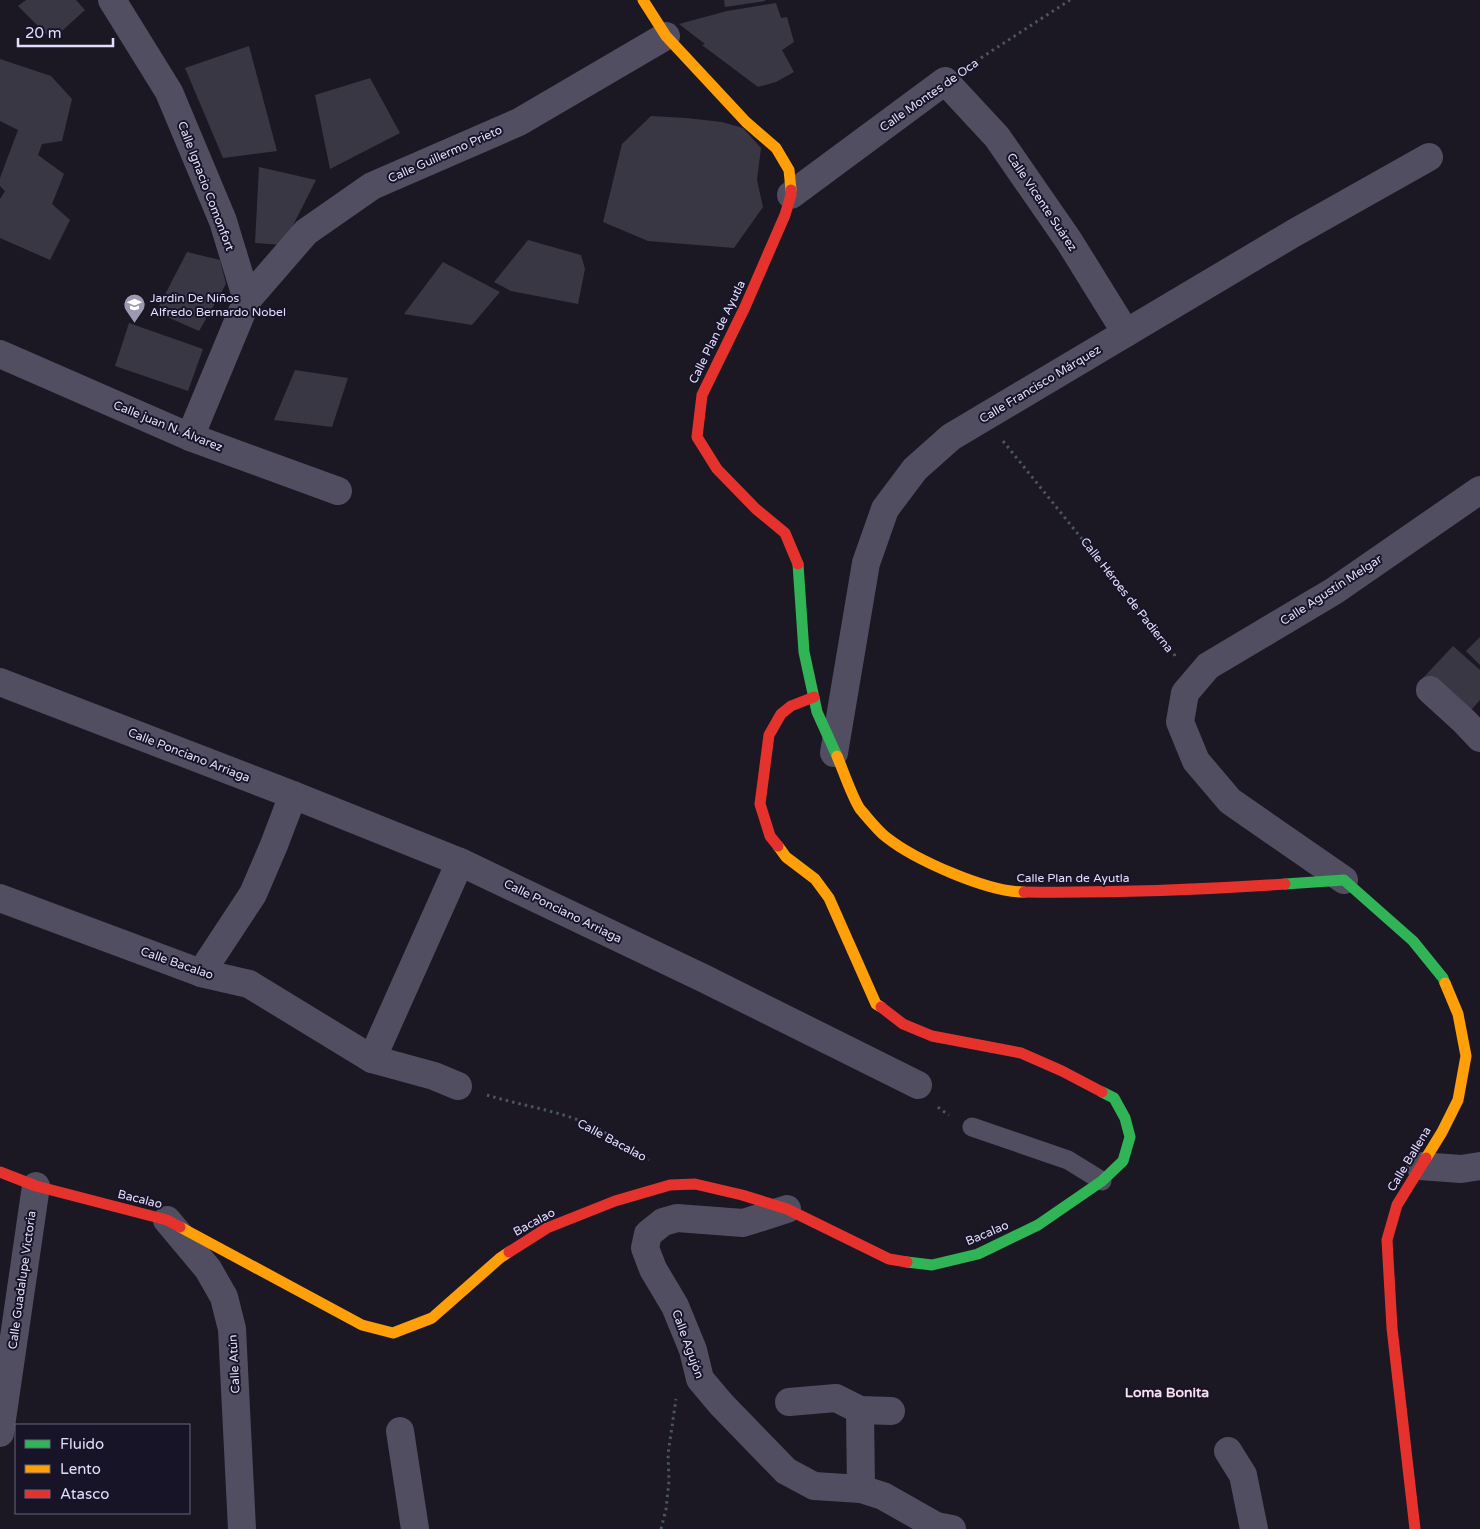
<svg xmlns="http://www.w3.org/2000/svg" width="1480" height="1529" font-family="'Varela Round',sans-serif">
<rect width="100%" height="100%" fill="#1b1824"/>
<!-- building -->
<g fill="#3a3744">
<path d="M26,0h50l9,10 -33,30 -34,-34z"/>
<path d="M724,0h41v1l-40,6z"/>
<path d="M776,3l5,15 6,-1 7,25 -12,8 12,22 -18,10 -18,5 -56,-42 3,-1 -26,-20 48,-13z"/>
<path d="M249,46l28,105 -54,7 -38,-90z"/>
<path d="M0,59l51,17 21,23 -10,42 -20,3 -4,11 26,19 -12,30 18,16 -20,40 -50,-22v-39l5,-8 -5,-5v-8l18,-48 -18,-9z"/>
<path d="M370,78l30,55 -70,36 -15,-74z"/>
<path d="M651,116l35,2 36,4 21,6 18,20 -4,32 6,27 -29,41 -86,-7 -45,-19 19,-78z"/>
<path d="M259,167l57,13 -33,65 -28,-2z"/>
<path d="M528,240l53,15 4,14 -7,35 -67,-13 -17,-9z"/>
<path d="M187,252l33,8 6,24 -27,47 -43,-19z"/>
<path d="M443,262l57,30 -28,33 -68,-11z"/>
<path d="M129,323l74,26 -15,42 -73,-25z"/>
<path d="M295,370l53,8 -16,49 -58,-7z"/>
<path d="M1480,637v28l-14,-14z"/>
<path d="M1453,646l27,24v30l-15,17 -43,-38z"/>
</g>
<g fill="none" stroke-linecap="round" stroke-linejoin="round">
<!-- path -->
<g stroke="#4b5461" stroke-width="3" stroke-dasharray="2.5 4" stroke-linecap="butt">
<path d="M970,65l100,-65"/>
<path d="M1003,441l171,212 1,4"/>
<path d="M487,1095c32,10 68,15 99,28 22,10 43,24 63,37"/>
<path d="M938,1107l2,2 9,6"/>
<path d="M661,1529l5,-20 3,-28 -1,-27 8,-55"/>
</g>
<!-- lane -->
<path stroke="#514e62" stroke-width="19" d="M972,1127l96,33 34,21"/>
<!-- street -->
<g stroke="#514e62" stroke-width="28">
<path d="M112,0l57,92 54,129 24,79 -57,137"/>
<path d="M791,195l154,-114 52,56 72,104 57,92"/>
<path d="M247,300l59,-68 66,-46 147,-64 147,-86"/>
<path d="M0,354l190,83 148,54"/>
<path d="M0,682l293,113 167,67 243,116 215,107"/>
<path d="M1430,690l34,31 16,17"/>
<path d="M834,753l32,-190 19,-54 30,-40 36,-32 343,-204 135,-76"/>
<path d="M1344,880l-114,-79 -34,-40 -16,-39 5,-29 23,-27 126,-75 146,-101"/>
<path d="M0,898l201,75 48,11 123,75 62,17 24,10"/>
<path d="M201,973l52,-79 21,-49 19,-50"/>
<path d="M372,1059l88,-197"/>
<path d="M1420,1166l41,3 19,-3"/>
<path d="M787,1209l-44,14 -66,-5 -14,4 -15,12 -3,14 8,21 22,37 18,44 7,29 21,25 65,67 28,15 47,3 22,7 53,30 16,3"/>
<path d="M167,1220l41,49 16,28 8,32 10,200"/>
<path d="M789,1402l47,-4 24,12 31,1"/>
<path d="M860,1410l1,79"/>
<path d="M400,1431l15,98"/>
<path d="M0,1433l36,-247"/>
<path d="M1228,1451l15,24 11,54"/>
</g>
<!-- fast -->
<g stroke="#30b455" stroke-width="11">
<path d="M798,564l6,88 13,60 20,44"/>
<path d="M1285,884l59,-4 69,61 30,37 2,5"/>
<path d="M907,1262l25,3 46,-11 60,-29 64,-44 21,-20 7,-24 -5,-19 -11,-20 -12,-6"/>
</g>
<!-- slow -->
<g stroke="#ff9f0a" stroke-width="11">
<path d="M643,0l23,36 80,86 30,26 13,22 2,20"/>
<path d="M837,756c6,14 15,41 23,53 8,9 17,21 26,28 29,23 101,55 138,55"/>
<path d="M778,846l8,11 29,22 14,19 47,106 5,3"/>
<path d="M1426,1158l16,-26 16,-32 8,-44 -8,-42 -13,-31"/>
<path d="M180,1227l182,98 31,8 39,-15 68,-60 9,-6"/>
</g>
<!-- jam -->
<g stroke="#e5322d" stroke-width="11">
<path d="M791,190v5l-6,20 -40,92 -43,88 -5,42 20,32 39,40 29,24 13,31"/>
<path d="M778,846l-8,-10 -10,-32 9,-69 12,-21 10,-8 23,-9"/>
<path d="M1024,892c87,1 174,-2 261,-8"/>
<path d="M881,1007l22,17 29,12 89,17 41,18 40,21"/>
<path d="M0,1172l36,14 131,34 13,7"/>
<path d="M509,1252l38,-24 68,-27 55,-16 25,-1 47,11 45,14 102,50 18,3"/>
<path d="M1415,1529l-23,-201 -5,-88 10,-35 29,-47"/>
</g>
</g>
<!-- icons -->
<defs>
<symbol id="school-pin" viewBox="-11 -11 22 30"><path d="M0 17L-7.5 6A9.5 9.5 0 1 1 7.5 6Z" fill="#9d99b0" stroke="#181428"/><path d="M0-5L7-2L0 1L-7-2ZM-4 1L0 2.5L4 1V4Q0 6-4 4Z" fill="#fff"/></symbol>
</defs>
<g fill-rule="evenodd">
<use href="#school-pin" x="122" y="292" width="25" height="34"/>
</g>
<g text-anchor="middle" dominant-baseline="central" stroke-width="4" stroke-linejoin="round" paint-order="stroke">
<!-- street labels -->
<g font-size="12" fill="#e3defb" stroke="#181428">
<text transform="translate(929 95) rotate(-35)">Calle Montes de Oca</text>
<text transform="translate(445 154) rotate(-24)">Calle Guillermo Prieto</text>
<text transform="translate(206 186) rotate(69)">Calle Ignacio Comonfort</text>
<text transform="translate(1042 202) rotate(56)">Calle Vicente Suárez</text>
<text transform="translate(717 332) rotate(-64)">Calle Plan de Ayutla</text>
<text transform="translate(1040 384) rotate(-31)">Calle Francisco Márquez</text>
<text transform="translate(168 426) rotate(22)">Calle juan N. Álvarez</text>
<text transform="translate(1331 590) rotate(-33)">Calle Agustín Melgar</text>
<text transform="translate(1127 595) rotate(52)">Calle Héroes de Padierna</text>
<text transform="translate(189 755) rotate(21)">Calle Ponciano Arriaga</text>
<text x="1073" y="878">Calle Plan de Ayutla</text>
<text transform="translate(563 911) rotate(26)">Calle Ponciano Arriaga</text>
<text transform="translate(177 963) rotate(19)">Calle Bacalao</text>
<text transform="translate(612 1140) rotate(28)">Calle Bacalao</text>
<text transform="translate(1409 1159) rotate(-59)">Calle Ballena</text>
<text transform="translate(140 1199) rotate(14)">Bacalao</text>
<text transform="translate(534 1222) rotate(-28)">Bacalao</text>
<text transform="translate(987 1233) rotate(-23)">Bacalao</text>
<text transform="translate(22 1280) rotate(-82)">Calle Guadalupe Victoria</text>
<text transform="translate(688 1344) rotate(70)">Calle Agujón</text>
<text transform="translate(234 1364) rotate(-93)">Calle Atún</text>
</g>
<!-- poi labels -->
<g font-size="12" fill="#e3defb" stroke="#181428" text-anchor="start">
<text x="150" y="298">Jardin De Niños<tspan x="150" dy="14">Alfredo Bernardo Nobel</tspan></text>
</g>
<!-- neighbourhood labels -->
<g font-size="14" font-weight="bold" fill="#fbe0f0" stroke="#181428">
<text x="1167" y="1392">Loma Bonita</text>
</g>
</g>
<!-- legend -->
<rect x="15" y="1424" width="175" height="90" fill="#181428" stroke="#69657c"/>
<rect x="25" y="1440" width="25" height="8" fill="#30b455" stroke="#69657c"/>
<text x="60" y="1449" font-size="15" fill="#e3defb">Fluido</text>
<rect x="25" y="1465" width="25" height="8" fill="#ff9f0a" stroke="#69657c"/>
<text x="60" y="1474" font-size="15" fill="#e3defb">Lento</text>
<rect x="25" y="1490" width="25" height="8" fill="#e5322d" stroke="#69657c"/>
<text x="60" y="1499" font-size="15" fill="#e3defb">Atasco</text>
<!-- scale -->
<path d="M18 38v8h95v-8" fill="none" stroke="#e3defb" stroke-width="2.5"/>
<text x="25" y="38" font-size="15" fill="#e3defb" stroke="#181428" stroke-width="4" paint-order="stroke">20 m</text>
</svg>
